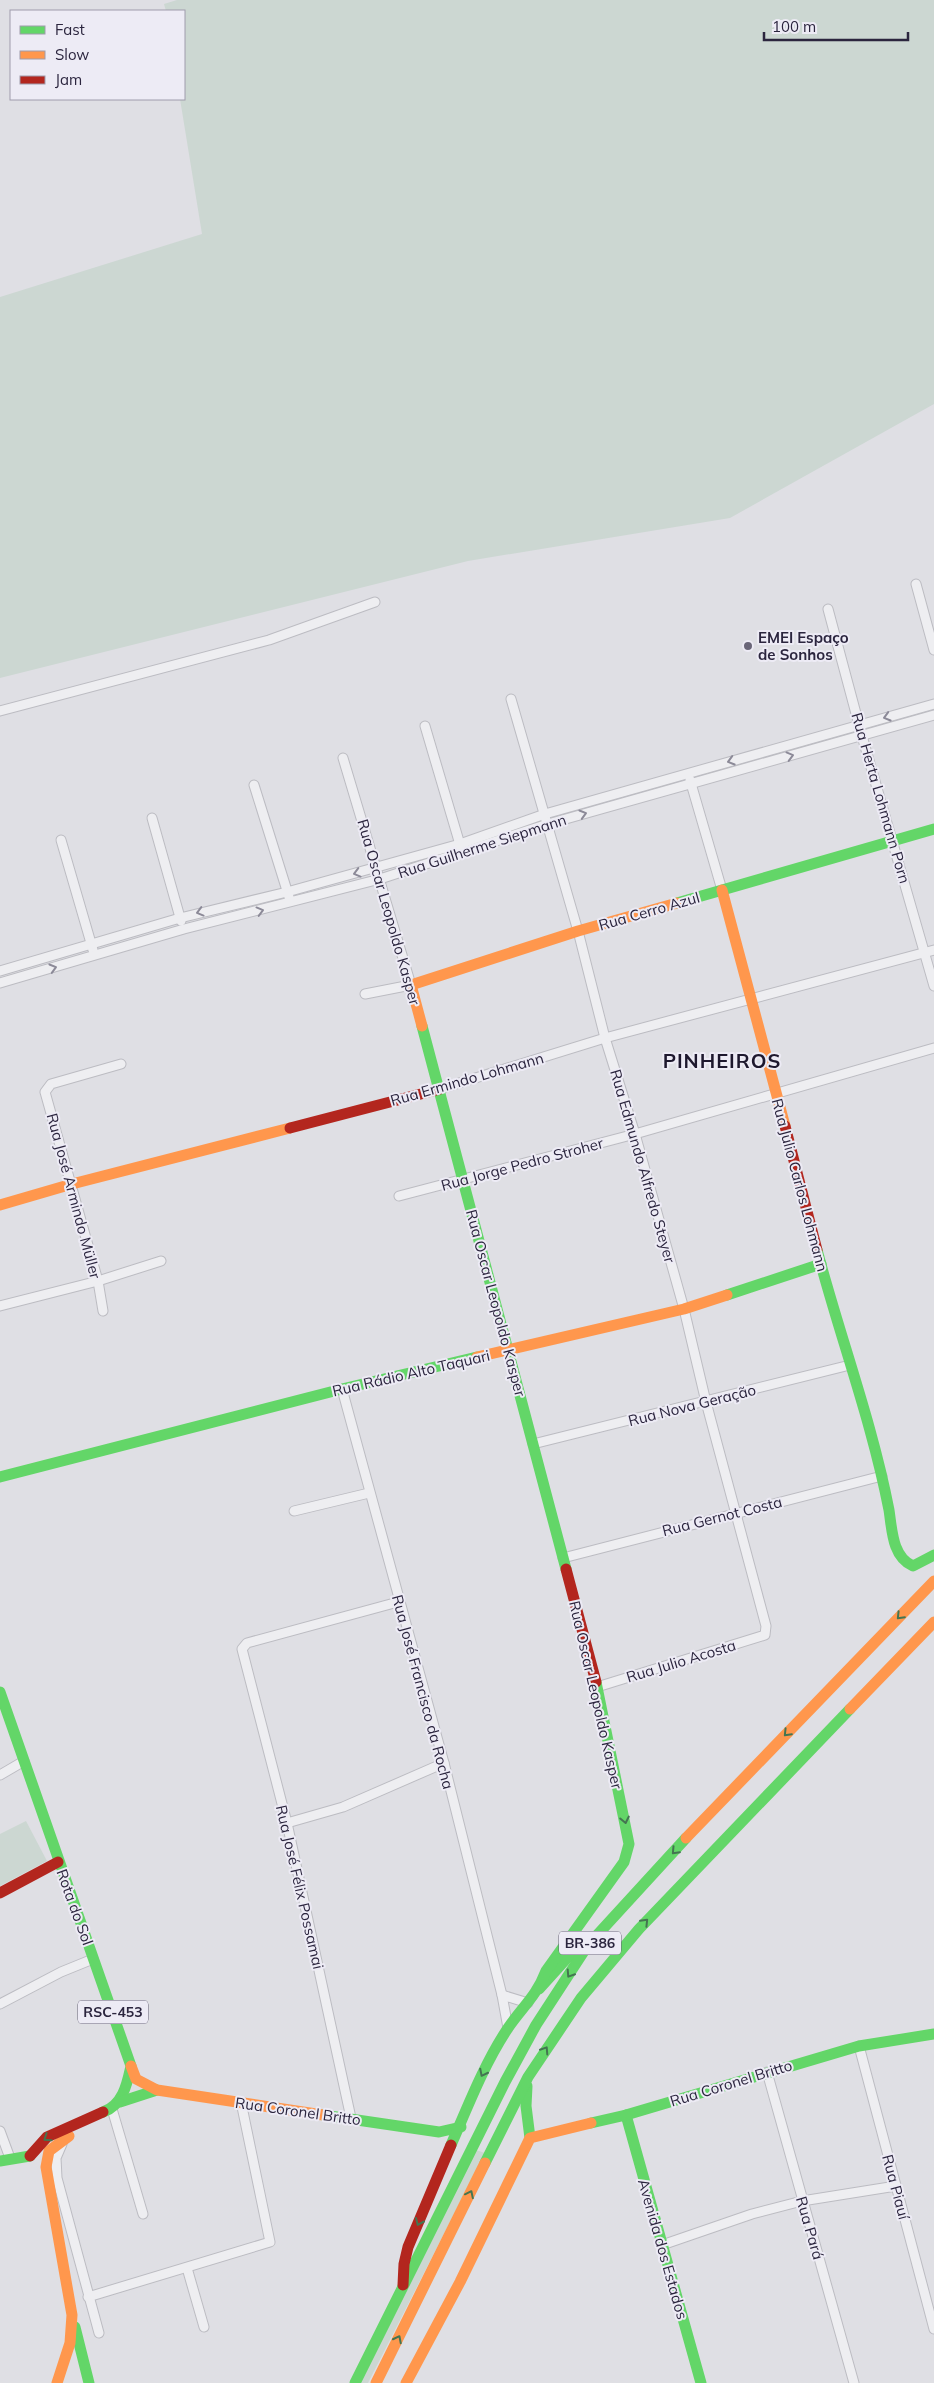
<svg xmlns="http://www.w3.org/2000/svg" width="934" height="2383" font-family="Mulish,sans-serif">
<rect width="100%" height="100%" fill="#dfdfe4"/>
<!-- green -->
<g fill="#ccd7d2">
<path d="M177,0h757v404l-204,114 -262,43 -468,117v-381l202,-63 -22,-135h4v-88h-18l-2,-7z"/>
<path d="M26,1821l21,40 -47,25v-52z"/>
<path d="M476,2150l9,3 -117,230h-9z"/>
</g>
<g fill="none" stroke-linecap="round" stroke-linejoin="round">
<defs>
<g id="street">
<path d="M916,584l18,66"/>
<path d="M828,609l34,127 72,250"/>
<path d="M511,699l67,232 27,107 30,96 49,175 22,93 60,224 -1,9 -168,52"/>
<path d="M0,711l269,-71 106,-38"/>
<path d="M425,726l36,122"/>
<path d="M343,758l68,227 -46,9"/>
<path d="M690,780l32,110"/>
<path d="M254,785l35,112"/>
<path d="M152,818l29,103"/>
<path d="M61,840l32,110"/>
<path d="M0,971l180,-53 107,-26 173,-48 85,-30 389,-110"/>
<path d="M0,983l184,-54 196,-50 168,-55 386,-109"/>
<path d="M440,1089l165,-51 329,-88"/>
<path d="M399,1196l236,-62 299,-86"/>
<path d="M0,1306l98,-25 63,-20"/>
<path d="M103,1311l-5,-30 -53,-189 6,-8 70,-20"/>
<path d="M342,1389l102,374 58,232 6,33"/>
<path d="M533,1444l317,-79"/>
<path d="M294,1511l75,-18"/>
<path d="M563,1558l319,-82"/>
<path d="M0,1775l24,-14"/>
<path d="M287,1823l56,-16 101,-44"/>
<path d="M502,1995l26,8"/>
<path d="M0,2004l61,-32 32,-13"/>
<path d="M859,2046l75,283"/>
<path d="M767,2072l87,311"/>
<path d="M112,2109l31,105"/>
<path d="M351,2118l-64,-295 -45,-174 5,-6 151,-41"/>
<path d="M0,2131l10,27"/>
<path d="M62,2144l-6,14 1,20 42,155"/>
<path d="M662,2245l90,-31 50,-13 94,-15"/>
<path d="M187,2268l17,59"/>
<path d="M88,2297l182,-55 -29,-140"/>
</g>
</defs>
<!-- street casing -->
<use href="#street" stroke="#bcbcc2" stroke-width="11"/>
<!-- street -->
<use href="#street" stroke="#eeeef1" stroke-width="9"/>
<!-- fast -->
<g stroke="#63d668" stroke-width="11">
<path d="M677,903l257,-74"/>
<path d="M422,1026l144,543"/>
<path d="M817,1250c23,87 55,172 72,260 3,19 3,47 24,56l21,-11"/>
<path d="M727,1295l94,-31"/>
<path d="M0,1477l342,-88 135,-32"/>
<path d="M0,1692l131,374c-4,18 -8,39 -28,46"/>
<path d="M539,1989l28,-31 15,-10"/>
<path d="M527,2086l-1,20 4,32"/>
<path d="M120,2102l37,-12"/>
<path d="M323,2115l116,17 22,-5"/>
<path d="M626,2115l75,268"/>
<path d="M591,2123l35,-8 233,-69 75,-12"/>
<path d="M451,2145c17,-39 33,-81 57,-117 15,-22 28,-31 38,-57l78,-109 5,-18 -33,-162"/>
<path d="M0,2161l30,-5"/>
<path d="M485,2163l43,-86 53,-79 58,-69 211,-220"/>
<path d="M75,2327l14,56"/>
<path d="M355,2383l150,-301 31,-57 52,-80 98,-107"/>
</g>
<!-- slow -->
<g stroke="#ff974d" stroke-width="11">
<path d="M722,890l63,236"/>
<path d="M422,1026l-11,-41 167,-54 99,-28"/>
<path d="M0,1205l72,-21 218,-56"/>
<path d="M477,1357l207,-48 43,-14"/>
<path d="M850,1709l84,-87"/>
<path d="M686,1838l248,-257"/>
<path d="M131,2066l5,13 21,11 166,25"/>
<path d="M57,2383l13,-40 2,-28 -26,-148 3,-16 20,-15"/>
<path d="M376,2383l109,-220"/>
<path d="M406,2383l54,-101 70,-144 61,-15"/>
</g>
<!-- jam -->
<g stroke="#b3261e" stroke-width="11">
<path d="M785,1126l32,124"/>
<path d="M290,1128l150,-39"/>
<path d="M566,1569l30,113"/>
<path d="M0,1893l58,-31"/>
<path d="M30,2156l17,-19 56,-25"/>
<path d="M403,2285l1,-21 4,-17 43,-102"/>
</g>
</g>
<!-- one-way arrows -->
<defs><path id="oneway-chevron" d="M-2-3.5L2.5 0L-2 3.5" fill="none" stroke-width="1.6" stroke-linecap="round" stroke-linejoin="round" transform="scale(1.25)"/></defs>
<g stroke="#8c8a98">
<use href="#oneway-chevron" transform="translate(887 717) rotate(164)"/>
<use href="#oneway-chevron" transform="translate(790 756) rotate(-15)"/>
<use href="#oneway-chevron" transform="translate(731 761) rotate(164)"/>
<use href="#oneway-chevron" transform="translate(583 814) rotate(-16)"/>
<use href="#oneway-chevron" transform="translate(357 873) rotate(165)"/>
<use href="#oneway-chevron" transform="translate(260 911) rotate(-15)"/>
<use href="#oneway-chevron" transform="translate(200 912) rotate(165)"/>
<use href="#oneway-chevron" transform="translate(53 968) rotate(-16)"/>
</g>
<g stroke="#447551">
<use href="#oneway-chevron" transform="translate(900 1616) rotate(134)"/>
<use href="#oneway-chevron" transform="translate(787 1733) rotate(134)"/>
<use href="#oneway-chevron" transform="translate(625 1820) rotate(78)"/>
<use href="#oneway-chevron" transform="translate(675 1851) rotate(133)"/>
<use href="#oneway-chevron" transform="translate(645 1922) rotate(-46)"/>
<use href="#oneway-chevron" transform="translate(570 1974) rotate(123)"/>
<use href="#oneway-chevron" transform="translate(545 2050) rotate(-57)"/>
<use href="#oneway-chevron" transform="translate(483 2073) rotate(117)"/>
<use href="#oneway-chevron" transform="translate(47 2138) rotate(146)"/>
<use href="#oneway-chevron" transform="translate(470 2194) rotate(-64)"/>
<use href="#oneway-chevron" transform="translate(419 2222) rotate(114)"/>
<use href="#oneway-chevron" transform="translate(398 2339) rotate(-63)"/>
</g>
<!-- markers -->
<circle fill="#6a6678" stroke="#edebf5" stroke-width="2" cx="748" cy="646" r="5"/>
<g text-anchor="middle" dominant-baseline="central" stroke-width="4" stroke-linejoin="round" paint-order="stroke">
<!-- shield labels -->
<g fill="#edebf5" stroke="#656075" stroke-width="1">
<rect x="559" y="1931.5" width="62" height="23" rx="4"/>
<rect x="78" y="2000.5" width="70" height="23" rx="4"/>
</g>
<g font-size="14" font-weight="bold" fill="#2b253e">
<text x="590" y="1943">BR-386</text>
<text x="113" y="2012">RSC-453</text>
</g>
<!-- poi labels -->
<g font-size="15" font-weight="bold" fill="#2b253e" stroke="#edebf5" text-anchor="start">
<text x="758" y="637">EMEI Espaço<tspan x="758" dy="17">de Sonhos</tspan></text>
</g>
<!-- street labels -->
<g font-size="15" fill="#2b253e" stroke="#edebf5">
<text transform="translate(881 798) rotate(74)">Rua Herta Lohmann Porn</text>
<text transform="translate(482 846) rotate(-18)">Rua Guilherme Siepmann</text>
<text transform="translate(649 911) rotate(-16)">Rua Cerro Azul</text>
<text transform="translate(389 912) rotate(74)">Rua Oscar Leopoldo Kasper</text>
<text transform="translate(467 1079) rotate(-16)">Rua Ermindo Lohmann</text>
<text transform="translate(522 1164) rotate(-15)">Rua Jorge Pedro Stroher</text>
<text transform="translate(643 1166) rotate(74)">Rua Edmundo Alfredo Steyer</text>
<text transform="translate(800 1185) rotate(75)">Rua Julio Carlos Lohmann</text>
<text transform="translate(74 1196) rotate(75)">Rua José Armindo Müller</text>
<text transform="translate(496 1303) rotate(75)">Rua Oscar Leopoldo Kasper</text>
<text transform="translate(411 1373) rotate(-13)">Rua Rádio Alto Taquari</text>
<text transform="translate(692 1405) rotate(-14)">Rua Nova Geração</text>
<text transform="translate(722 1516) rotate(-14)">Rua Gernot Costa</text>
<text transform="translate(681 1661) rotate(-17)">Rua Julio Acosta</text>
<text transform="translate(423 1692) rotate(75)">Rua José Francisco da Rocha</text>
<text transform="translate(596 1695) rotate(77)">Rua Oscar Leopoldo Kasper</text>
<text transform="translate(300 1887) rotate(77)">Rua José Félix Possamai</text>
<text transform="translate(75 1907) rotate(70)">Rota do Sol</text>
<text transform="translate(731 2083) rotate(-17)">Rua Coronel Britto</text>
<text transform="translate(298 2111) rotate(8)">Rua Coronel Britto</text>
<text transform="translate(896 2187) rotate(75)">Rua Piauí</text>
<text transform="translate(810 2228) rotate(74)">Rua Pará</text>
<text transform="translate(663 2249) rotate(74)">Avenida dos Estados</text>
</g>
<!-- district labels -->
<g font-size="20" font-weight="bold" letter-spacing="1" fill="#1e182e" stroke="#edebf5">
<text x="722" y="1060">PINHEIROS</text>
</g>
</g>
<!-- legend -->
<rect x="10" y="10" width="175" height="90" fill="#edebf5" stroke="#9f9cac"/>
<rect x="20" y="26" width="25" height="8" fill="#63d668" stroke="#9f9cac"/>
<text x="55" y="35" font-size="15" fill="#2b253e">Fast</text>
<rect x="20" y="51" width="25" height="8" fill="#ff974d" stroke="#9f9cac"/>
<text x="55" y="60" font-size="15" fill="#2b253e">Slow</text>
<rect x="20" y="76" width="25" height="8" fill="#b3261e" stroke="#9f9cac"/>
<text x="55" y="85" font-size="15" fill="#2b253e">Jam</text>
<!-- scale -->
<path d="M764 32v8h144v-8" fill="none" stroke="#2b253e" stroke-width="2.5"/>
<text x="772" y="32" font-size="15" fill="#2b253e" stroke="#edebf5" stroke-width="4" paint-order="stroke">100 m</text>
</svg>
